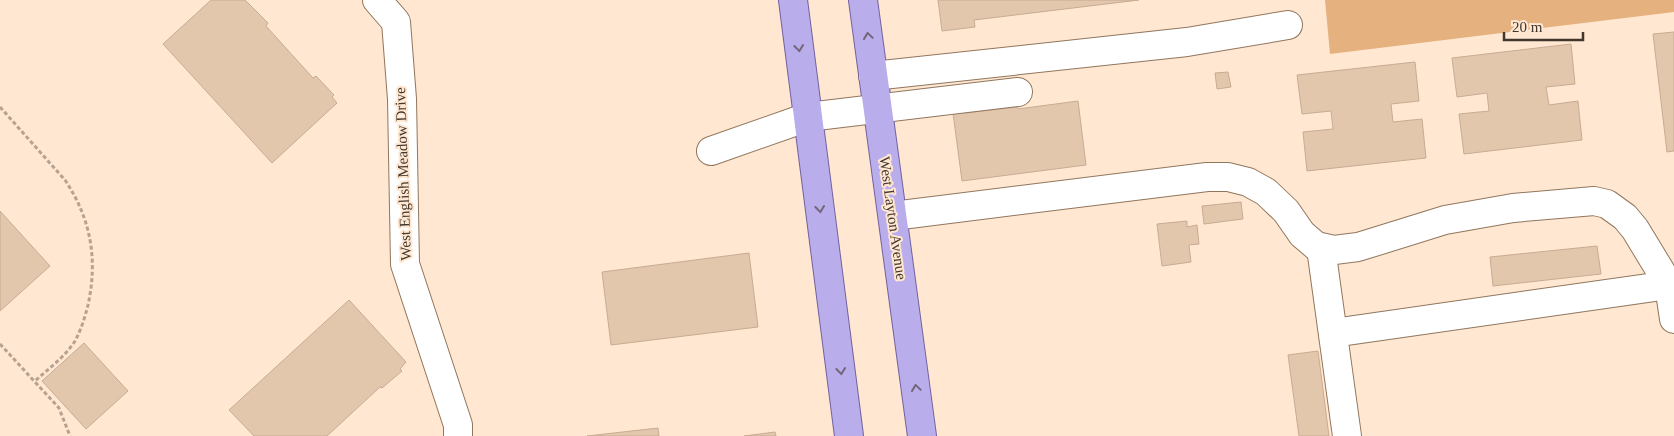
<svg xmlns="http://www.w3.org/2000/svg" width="1674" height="436" font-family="Georgia,serif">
<rect width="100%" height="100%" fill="#ffe7d1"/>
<!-- green -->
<path fill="#e5b17e" d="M1325,0h349v12l-344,42z"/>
<!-- building -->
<g fill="#e3c7ac" stroke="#c8ac92">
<path d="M211,0h34l23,23 -2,3 47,52 3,-2 18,19 -2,2 5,6 -65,60 -109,-119z"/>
<path d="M938,0h201l-165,20 1,7 -33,4z"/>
<path d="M1674,32v119l-7,1 -14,-118z"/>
<path d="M1571,44l4,40 -29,3 3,18 29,-4 4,39 -118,14 -5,-40 30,-3 -2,-18 -30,4 -5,-39z"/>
<path d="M1415,62l4,39 -28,3 2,18 29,-3 4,39 -119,13 -4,-39 30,-3 -2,-18 -29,3 -5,-39z"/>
<path d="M1228,72l3,15 -14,2 -2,-16z"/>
<path d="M1078,101l8,64 -124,16 -9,-68 12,-2v2l52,-6 1,2z"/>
<path d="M1241,202l2,17 -39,5 -2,-18z"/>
<path d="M0,211l50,55 -50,45z"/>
<path d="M1187,221v6l10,-2 2,19 -10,1 2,17 -29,4 -5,-42z"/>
<path d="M1597,246l4,28 -108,12 -3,-29z"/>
<path d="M749,253l9,74 -147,18 -9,-73z"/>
<path d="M349,300l57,62 -6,7 2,2 -20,17 -2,-1 -53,49h-73l-25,-26z"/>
<path d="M84,343l44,48 -42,38 -44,-48z"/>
<path d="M1318,351l11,85h-30l-11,-81z"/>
<path d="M658,428l1,8h-72z"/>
<path d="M775,432l1,4h-32z"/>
</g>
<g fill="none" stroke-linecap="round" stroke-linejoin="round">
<defs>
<g id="minor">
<path d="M377,0l19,22 6,77 3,165 53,161v11"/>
<path d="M873,76l314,-34 101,-17"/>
<path d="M711,151l97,-34 210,-25"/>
<path d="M893,216l314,-39h21l20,5 18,10 20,19 16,23 14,12 18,4 24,-3 87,-27 68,-12 81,-7 13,3 18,13 10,12 34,56 5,34"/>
<path d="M1321,248l26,188"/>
<path d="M1333,333l336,-48"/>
</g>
<g id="major">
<path d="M793,0l56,436"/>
<path d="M863,0l59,436"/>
</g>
</defs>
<!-- minor casing -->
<use href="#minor" stroke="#90765d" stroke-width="30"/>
<!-- major casing -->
<use href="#major" stroke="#72619f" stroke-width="30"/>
<!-- path -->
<g stroke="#b5a291" stroke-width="3" stroke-dasharray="4 2.5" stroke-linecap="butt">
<path d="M0,107l65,73c26,39 33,79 23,125 -3,12 -7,25 -13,36 -10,16 -27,28 -40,40"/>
<path d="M0,344l59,64 11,28"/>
</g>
<!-- minor -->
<use href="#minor" stroke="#fff" stroke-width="28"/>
<!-- major -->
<use href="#major" stroke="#baadeb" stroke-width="28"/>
</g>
<!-- one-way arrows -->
<defs><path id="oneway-chevron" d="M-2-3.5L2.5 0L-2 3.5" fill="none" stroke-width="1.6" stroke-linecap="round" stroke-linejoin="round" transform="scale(1.25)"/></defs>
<g stroke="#726678">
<use href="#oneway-chevron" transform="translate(868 36) rotate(-98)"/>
<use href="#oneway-chevron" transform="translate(799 48) rotate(83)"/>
<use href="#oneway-chevron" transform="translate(820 209) rotate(83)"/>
<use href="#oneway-chevron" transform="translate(841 371) rotate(83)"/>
<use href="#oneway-chevron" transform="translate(916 388) rotate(-98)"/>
</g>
<g text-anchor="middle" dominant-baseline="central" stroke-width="4" stroke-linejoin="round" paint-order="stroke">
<!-- street labels -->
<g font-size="15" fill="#42372c" stroke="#ffe7d1">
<text transform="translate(403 174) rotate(-92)">West English Meadow Drive</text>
<text transform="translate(893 218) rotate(82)">West Layton Avenue</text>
</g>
</g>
<!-- scale -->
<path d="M1504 32v8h79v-8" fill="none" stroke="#42372c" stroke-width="2.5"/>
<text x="1512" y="32" font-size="15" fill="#42372c" stroke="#ffe7d1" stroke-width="4" paint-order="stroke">20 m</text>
</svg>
